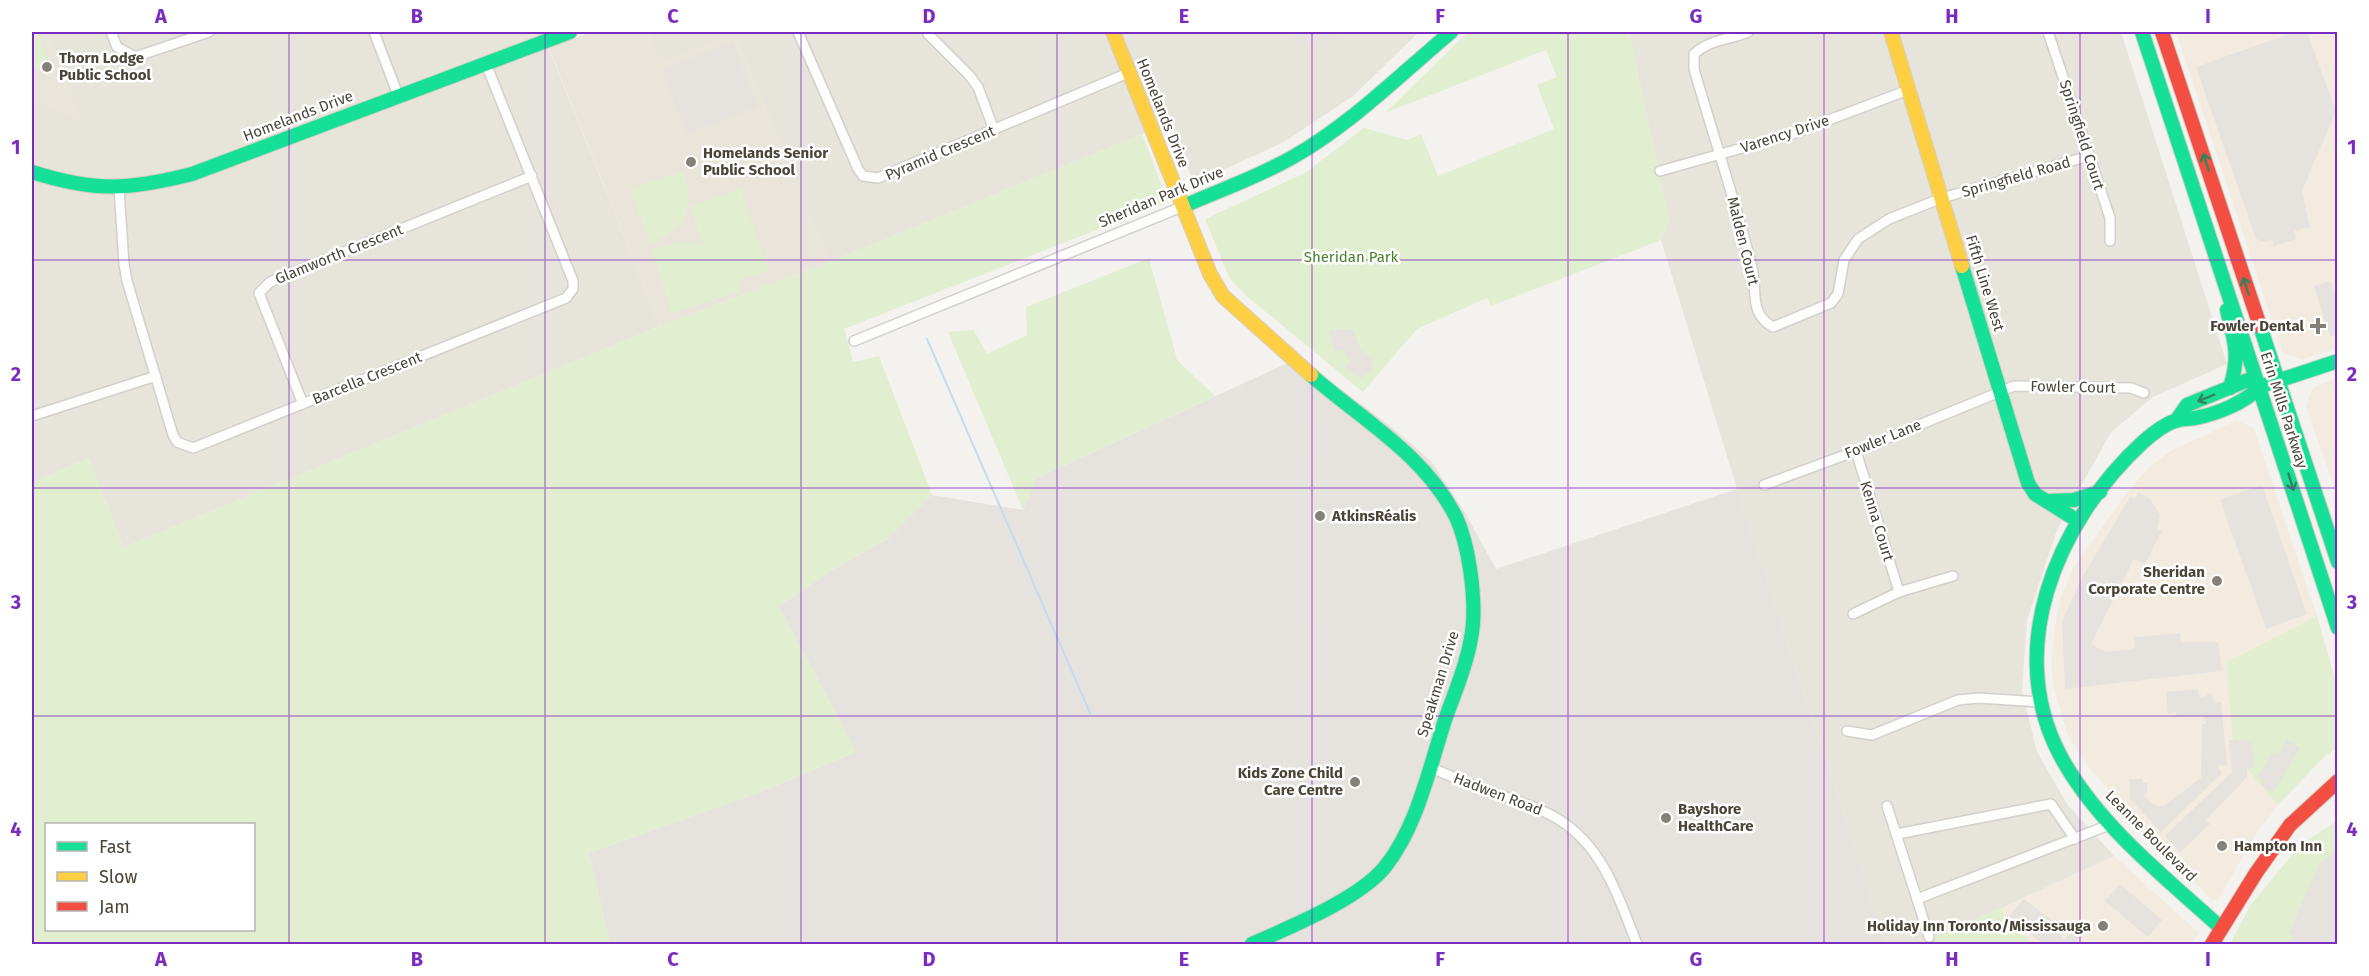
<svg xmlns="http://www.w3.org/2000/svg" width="2369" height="976" font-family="'Fira Sans',sans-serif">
<rect width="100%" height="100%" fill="#f4f2ee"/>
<!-- residential -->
<g fill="#e7e4dc">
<path d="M32,32h510l118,294 -536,221 -36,-89 -56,25z"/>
<path d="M648,32h771l-66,64 -69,46 -90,41 -25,-60 -340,139 -95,-228 -73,29z"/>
<path d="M1629,32h492l106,332 -74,33 -42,35 -54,98 -30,90 -5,70 15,62 30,52 47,52 -110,51 -87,37h-31l-149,-455 -76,-249 8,-20z"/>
</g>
<!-- commercial -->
<g fill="#f3ebdf">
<path d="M2176,32h161v316l-34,11 -20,-6z"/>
<path d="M2337,378v118l-31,-89 4,-13 4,-7z"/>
<path d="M2237,421l17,7 63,188 -91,46 8,92 44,51 -22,29 -38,66h-6l-86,-90 -37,-42 -21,-32 -13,-44 -4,-27 4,-39 5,-26 13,-32 49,-69 26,-31 24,-18z"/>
<path d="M2114,856l85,77 -8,11h-156l-34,-23 3,-14z"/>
</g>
<!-- industrial -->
<path fill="#e6e2de" d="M1299,358l90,67 42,36 33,50 32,58 241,-80 149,455h-1276l-21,-91 177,-63 90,-38 -77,-146 53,-36 54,-30 46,-45 91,15 14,-32z"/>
<!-- education -->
<g fill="#eae5da">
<path d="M32,32h16l33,88 -49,-18z"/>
<path d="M590,32h58l14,30 72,-28 95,228 -169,64 -111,-278z"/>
</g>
<!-- green -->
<g fill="#e1eecf" fill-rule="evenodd">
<path d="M32,32h6l11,32 -17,6z"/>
<path d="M1468,32h161l40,188 -8,20 -170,66 -4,-8 -70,31 -54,63 -114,-94 -19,-19 -25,-60 100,-46 59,-45 43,12 14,-6 17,42 116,-47 -17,-44 20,-8 -11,-27 -161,63z"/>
<path d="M1142,134l26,68 -324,127 9,33 26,-6 53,139 -46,45 -54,30 -53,36 77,146 -90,38 -177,63 21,91h-578v-461l56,-25 36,89 536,-221 169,-64zM46,824h208v106h-208z"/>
<path d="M683,171c14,34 3,59 -33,72l-20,-54z"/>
<path d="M740,189l29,81 -33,11 5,11 -69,21 -20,-62 29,-9 22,3 -13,-38z"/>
<path d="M1149,258l28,102 38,36 -178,82 -14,32 -75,-178 26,-2 13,24 40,-19 -1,-28z"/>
<path d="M2317,616l20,70v63l-10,5 -49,51 -44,-51 -8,-92z"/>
<path d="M2337,821v123h-107l20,-38 50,-61z"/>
<path d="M2004,907l-2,14 33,23h-118z"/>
</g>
<!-- parking -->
<g fill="#e6e3df">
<path d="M1291,32h50l-4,1 2,7 -27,10 -2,-7 -13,5z"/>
<path d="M2294,32h13l29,79 -34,80 8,36 -16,4 2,8 -22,7 -2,-7 -7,3 -9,-3 -60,-172z"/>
<path d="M733,42l25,65 -71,27 -25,-65z"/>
<path d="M2331,281l6,20 1,33 -8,3 -16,-51z"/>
<path d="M1352,329l9,21 13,10 -3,5 3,2 -5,7 -4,-1 -3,6 -17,-12 5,-6 -8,-12 -7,3 -4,-13 -2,-9z"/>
<path d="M1267,377l14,15 -27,11 -8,-18z"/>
<path d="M1240,389l7,16 -42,17 -6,-16z"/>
<path d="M1289,407l6,13 12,-5 15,36 -42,18 -21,-50z"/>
<path d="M1253,421l21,48 -42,18 -20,-48z"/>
<path d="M1189,433l31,74 -7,3 11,28 -53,22 -16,-36 32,-14 -27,-65z"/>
<path d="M2262,485l45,129 -41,15 -46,-129z"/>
<path d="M2138,492l12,7 10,16 -3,14 5,1 -17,34 -11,-5 -43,85 15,8 29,-4 -1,-11 46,-4 1,9h37l4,29 -157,18 -3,-68 20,-43 48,-81 5,2z"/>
<path d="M1243,506l45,108 -24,10 -45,-108z"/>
<path d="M1690,537l65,143 -60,27 -44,-97 -16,7 -20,-46z"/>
<path d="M1380,593l41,91 -7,3 -10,-2 -11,-24 -25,11 -2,3 8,4 2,-4 22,8 -1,5 7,2 1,-3 17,6 -15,50 -42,-14 1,-4 -21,-8v-5l-20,-7 1,-11 -10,-2 -28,-60z"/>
<path d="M893,615l22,60 -21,8 -14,-37 -38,14 -9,-24z"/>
<path d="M1256,630l21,45 -58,27 -11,-23 12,-5 -10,-22z"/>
<path d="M996,637l8,20 -65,27 -8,-20z"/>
<path d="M1288,678l10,23 -41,18 -10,-23z"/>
<path d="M2197,689l3,9 7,-2v-3l5,1 2,10 7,-2 6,63 -10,1 5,7 -61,59 -31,-33 -1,-20h13l1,4h4v9l-3,3 8,9 6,2 7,-1 36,-27 1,-54h4l-1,-5 -2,-3 -27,1v-5l-8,2 -2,-22z"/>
<path d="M1295,706l5,4 -24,49 -6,-3 22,-49z"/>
<path d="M1311,721l20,8 -55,130 -20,-8z"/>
<path d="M1102,724l3,6 8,-4 4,13 7,-2 20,47 -7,3 13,33 10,6 -2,-6 38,-16 3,7 21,-10 -2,-5 46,-18 4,13 -40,18 -2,6 9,-3 33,90 -104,42h-4l-39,-86 7,-3 -3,-2 -27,13 -43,-109 9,-14z"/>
<path d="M1547,726l7,16 -51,22 -7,-16z"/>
<path d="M926,731l35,104 -78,33 -73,-12 -24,-43 5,-5 -16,3 -9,-18z"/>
<path d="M1660,739l4,7 -71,31 -3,-7z"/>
<path d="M2229,740h23l3,27 -8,2v8l-41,43 4,4 -30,28 -15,-16 67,-64z"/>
<path d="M2287,740l13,8 -27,45 -12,-7 3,-5 -7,-4 16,-25 5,3z"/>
<path d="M1767,800l28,68 -24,10 3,8 -34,13 -2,-6 -9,3 -13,-32 8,-3 -6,-14 16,-7 -4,-10 27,-11 -6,-13z"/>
<path d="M2337,852l1,85 -4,7h-50l10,-8 -5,-3 31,-71z"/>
<path d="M2120,884l42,36 -14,17 -43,-36z"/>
<path d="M2024,899l39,30 -4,6 5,3 6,-4 -1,-6 13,-3v9l-7,10h-32l-34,-28z"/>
<path d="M1780,900l9,20 -56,24h-15l-6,-15z"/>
</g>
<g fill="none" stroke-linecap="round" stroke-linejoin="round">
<!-- stream -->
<path stroke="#c0ddf1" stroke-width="2" d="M927,339l163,374"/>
<defs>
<g id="street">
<path d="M111,32l6,15 18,10 74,-25"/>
<path d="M374,32l24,63"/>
<path d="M798,32l60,137 5,7 15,2 250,-105"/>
<path d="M1748,32c-19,8 -38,7 -54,22v15c19,66 41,131 58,198 6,24 -4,46 21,60l58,-24 7,-9 6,-34 14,-21 31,-20 53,-21 147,-42"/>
<path d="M2048,32l62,186v23"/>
<path d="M928,34l41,41 9,12 16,43"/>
<path d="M1660,171l132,-37 116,-44"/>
<path d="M119,188l5,76 3,17 46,154 4,7 16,6 373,-150 7,-9v-8l-87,-217"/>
<path d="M854,341l330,-135"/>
<path d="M303,404l-44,-111 11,-11 262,-106"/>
<path d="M32,416l124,-40"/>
<path d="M1856,451l43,141"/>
<path d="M1764,485l92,-34 158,-65 117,2 13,5"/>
<path d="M1853,614l46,-22 54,-16"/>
<path d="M1847,731l25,4 86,-35 20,-2 62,4"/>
<path d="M1429,767c19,8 37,16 56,23 53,18 89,26 119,78 14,24 23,51 33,76"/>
<path d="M1887,806l30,93 195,-75"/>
<path d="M1897,834l154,-30 24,35"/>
<path d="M1917,899l12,38"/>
</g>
<g id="fast">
<path d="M2142,32l196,596"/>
<path d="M32,172c63,20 97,18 160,2l378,-142"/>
<path d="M1184,206c36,-16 74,-29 109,-49 58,-33 107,-82 158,-125"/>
<path d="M1962,266l66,217 7,11 43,27"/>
<path d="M2227,310c8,33 13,45 3,78"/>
<path d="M2260,326l78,236"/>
<path d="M2268,384l70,-23"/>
<path d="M2176,421l11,-16 61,-25 12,7"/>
<path d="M2047,501l27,-1 26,-8"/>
<path d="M2221,928c-55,-50 -118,-99 -156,-164 -65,-110 -9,-242 78,-322 10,-9 22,-18 34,-22 6,-1 12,-1 18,-2 22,-4 49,-15 65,-31"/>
<path d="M1252,944c38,-17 107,-45 133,-77 32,-40 44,-98 60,-147 11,-31 25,-63 28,-96 2,-30 -4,-79 -17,-107 -32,-63 -94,-97 -145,-142"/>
</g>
<g id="slow">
<path d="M1113,32l97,242 13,22 88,79"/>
<path d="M1891,32l71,234"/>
</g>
<g id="jam">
<path d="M2162,32l98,294"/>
<path d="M2212,944l44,-71 34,-48 48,-44"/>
</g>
</defs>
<!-- street casing -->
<use href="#street" stroke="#d2d0cb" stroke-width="12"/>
<!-- fast casing -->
<use href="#fast" stroke="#d3cfc5" stroke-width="16"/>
<!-- slow casing -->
<use href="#slow" stroke="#d3cfc5" stroke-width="16"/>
<!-- jam casing -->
<use href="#jam" stroke="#d3cfc5" stroke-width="16"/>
<!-- street -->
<use href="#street" stroke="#fdfdfc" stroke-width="9"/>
<!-- fast -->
<use href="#fast" stroke="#16e098" stroke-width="14"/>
<!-- slow -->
<use href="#slow" stroke="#ffcf43" stroke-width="14"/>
<!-- jam -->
<use href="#jam" stroke="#f24e42" stroke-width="14"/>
</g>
<!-- one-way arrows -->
<defs><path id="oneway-shaft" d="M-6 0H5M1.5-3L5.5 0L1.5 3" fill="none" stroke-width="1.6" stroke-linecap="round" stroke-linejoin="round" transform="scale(1.5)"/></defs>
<g stroke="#36825f">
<use href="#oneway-shaft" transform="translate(2206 162) rotate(-108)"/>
<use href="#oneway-shaft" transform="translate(2246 286) rotate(-108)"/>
<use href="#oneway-shaft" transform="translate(2206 398) rotate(158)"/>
<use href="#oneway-shaft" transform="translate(2291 482) rotate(73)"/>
</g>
<!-- grid -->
<path fill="none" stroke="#7b2cbf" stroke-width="1.5" stroke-opacity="0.55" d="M289,32v912M545,32v912M801,32v912M1057,32v912M1312,32v912M1568,32v912M1824,32v912M2080,32v912M32,260h2306M32,488h2306M32,716h2306"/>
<!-- markers -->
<g fill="#868178" stroke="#fff" stroke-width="2">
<circle cx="47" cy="67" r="6"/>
<circle cx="691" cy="162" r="6"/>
<path d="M2315 317h6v6h6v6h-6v6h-6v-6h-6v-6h6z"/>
<circle cx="1320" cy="516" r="6"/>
<circle cx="2217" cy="581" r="6"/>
<circle cx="1355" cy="782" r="6"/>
<circle cx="1666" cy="818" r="6"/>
<circle cx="2222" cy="846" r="6"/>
<circle cx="2103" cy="926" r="6"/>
</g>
<g text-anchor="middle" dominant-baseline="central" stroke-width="5" stroke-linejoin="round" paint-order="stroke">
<!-- poi labels -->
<g font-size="15" font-weight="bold" fill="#4b4439" stroke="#fff" text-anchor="start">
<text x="59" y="58">Thorn Lodge<tspan x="59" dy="17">Public School</tspan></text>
<text x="703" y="153">Homelands Senior<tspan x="703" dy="17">Public School</tspan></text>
<text x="2304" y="326" text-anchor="end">Fowler Dental</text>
<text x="1332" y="516">AtkinsRéalis</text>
<text x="2205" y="572" text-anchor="end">Sheridan<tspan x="2205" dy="17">Corporate Centre</tspan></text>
<text x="1343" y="773" text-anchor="end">Kids Zone Child<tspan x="1343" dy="17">Care Centre</tspan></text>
<text x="1678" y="809">Bayshore<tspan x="1678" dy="17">HealthCare</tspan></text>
<text x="2234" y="846">Hampton Inn</text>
<text x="2091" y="926" text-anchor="end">Holiday Inn Toronto/Mississauga</text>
</g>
<!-- street labels -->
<g font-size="15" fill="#4b4439" stroke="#fff">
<text transform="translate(1163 113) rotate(68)">Homelands Drive</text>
<text transform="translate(298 116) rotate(-21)">Homelands Drive</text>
<text transform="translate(1785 134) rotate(-18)">Varency Drive</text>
<text transform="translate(2082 135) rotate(72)">Springfield Court</text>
<text transform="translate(940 153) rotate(-23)">Pyramid Crescent</text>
<text transform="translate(2016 177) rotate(-16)">Springfield Road</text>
<text transform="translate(1161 197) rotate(-23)">Sheridan Park Drive</text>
<text transform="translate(1743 241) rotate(76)">Malden Court</text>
<text transform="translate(339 254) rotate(-22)">Glamworth Crescent</text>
<text transform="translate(1985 283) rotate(73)">Fifth Line West</text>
<text transform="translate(367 378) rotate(-22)">Barcella Crescent</text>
<text transform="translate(2073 387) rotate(1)">Fowler Court</text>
<text transform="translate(2284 410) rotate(72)">Erin Mills Parkway</text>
<text transform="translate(1883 439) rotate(-22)">Fowler Lane</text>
<text transform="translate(1877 521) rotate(73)">Kenna Court</text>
<text transform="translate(1438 684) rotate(-73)">Speakman Drive</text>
<text transform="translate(1498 794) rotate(21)">Hadwen Road</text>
<text transform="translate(2151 836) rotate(45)">Leanne Boulevard</text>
</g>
<!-- park labels -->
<g font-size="15" fill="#4a7f2a" stroke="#fff">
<text x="1351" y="257">Sheridan Park</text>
</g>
</g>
<!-- border -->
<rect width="2369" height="976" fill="none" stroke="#ffffff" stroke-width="66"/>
<!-- legend -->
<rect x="45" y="823" width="210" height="108" fill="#ffffff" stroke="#b7b4b0" stroke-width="1.5"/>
<rect x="57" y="842" width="30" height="9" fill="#16e098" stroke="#b7b4b0" stroke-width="1.5"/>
<text x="99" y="853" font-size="18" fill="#4b4439">Fast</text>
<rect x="57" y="872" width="30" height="9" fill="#ffcf43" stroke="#b7b4b0" stroke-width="1.5"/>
<text x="99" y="883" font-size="18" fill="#4b4439">Slow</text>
<rect x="57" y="902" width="30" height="9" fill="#f24e42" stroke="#b7b4b0" stroke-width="1.5"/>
<text x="99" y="913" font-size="18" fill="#4b4439">Jam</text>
<rect x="33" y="33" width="2303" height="910" fill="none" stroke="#7b2cbf" stroke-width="2"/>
<g font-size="20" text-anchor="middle" font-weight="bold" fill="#7b2cbf">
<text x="161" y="23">A</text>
<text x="417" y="23">B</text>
<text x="673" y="23">C</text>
<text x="929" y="23">D</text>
<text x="1184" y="23">E</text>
<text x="1440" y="23">F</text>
<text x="1696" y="23">G</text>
<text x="1952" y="23">H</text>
<text x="2208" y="23">I</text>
<text x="16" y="154">1</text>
<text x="2352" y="154">1</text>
<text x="16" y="381">2</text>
<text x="2352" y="381">2</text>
<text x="16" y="609">3</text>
<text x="2352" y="609">3</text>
<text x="16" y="836">4</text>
<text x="2352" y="836">4</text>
<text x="161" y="966">A</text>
<text x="417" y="966">B</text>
<text x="673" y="966">C</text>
<text x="929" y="966">D</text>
<text x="1184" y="966">E</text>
<text x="1440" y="966">F</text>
<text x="1696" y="966">G</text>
<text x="1952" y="966">H</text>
<text x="2208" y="966">I</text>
</g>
</svg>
